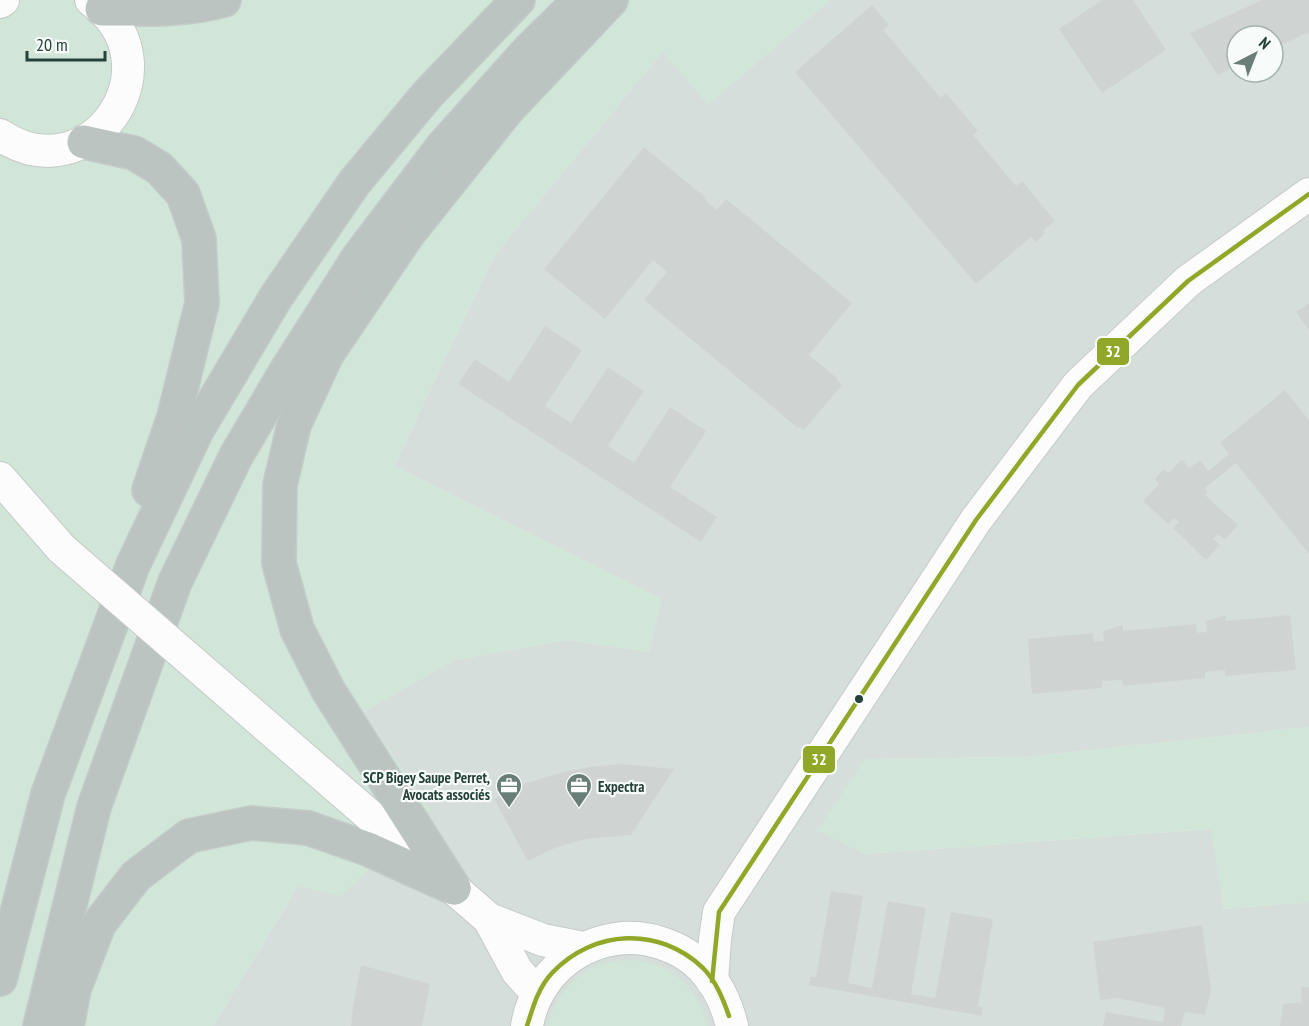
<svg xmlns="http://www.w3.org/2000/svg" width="1309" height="1026" font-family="'PT Sans Narrow',sans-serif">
<rect width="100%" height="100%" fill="#e8edeb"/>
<!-- built -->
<path fill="#d6dedb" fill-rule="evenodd" d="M830,0h479v727l-284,30 -160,2v95l347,-25 12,80 85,-7v124h-1096l85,-140 65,-174 91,-52 114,-20 81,12 12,-53 -267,-133 100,-210 169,-205 45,53zM1237,36h36v36h-36z"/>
<!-- green -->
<g fill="#d1e6d8">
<path d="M0,0h830l-122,105 -45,-54 -169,205 -100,210 267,133 -12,53 -81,-12 -114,20 -91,52 68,98 -90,86 -43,-10 -85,140h-213z"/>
<path d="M1309,727v175l-85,7 -13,-80 -346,25 -48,-23 48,-72 160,-2z"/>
<path d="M631,960c9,1 20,2 28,6 25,10 43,34 49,60h-160c4,-28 28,-53 54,-62 9,-3 20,-3 29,-4z"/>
</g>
<!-- building -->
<g fill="#cfd4d2">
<path d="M1102,0h31l33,50 -64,43 -43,-64z"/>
<path d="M1262,0h47v32l-36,17v-13h-36v30l-19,9 -28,-42z"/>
<path d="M872,5l17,20 -6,5 58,68 5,-5 32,38 -5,4 43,51 6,-5 33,40 -12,10 2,3 -10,8 -4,-5 -55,47 -181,-212z"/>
<path d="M644,147l62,51 -1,2 12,10 9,-11 126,104 -43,52 29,24 -1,1 5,5 -38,45 -4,-3 -2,1 -154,-128 23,-28 -14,-12 -48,59 -61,-50z"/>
<path d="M1309,303v28l-13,-19z"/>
<path d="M545,326l37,24 -37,56 26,17 37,-56 36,24 -36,55 26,17 36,-56 36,24 -36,56 47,30 -16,25 -243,-158 17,-25 34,23z"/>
<path d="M1285,390l24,30v134l-73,-91 -31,25 3,3 -3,4 33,30 -13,15 -7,-6 -5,5 7,6 -14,15 -33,-32 6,-6 -5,-4 -6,6 -25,-23 16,-17 -4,-5 5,-6 4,-4 5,4 13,-14 7,9 11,-8 8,11 21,-17 -9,-11z"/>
<path d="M1226,615v6l64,-6 6,55 -71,6v-6l-20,2v6l-82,8 -1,-6 -20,1v7l-70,6 -4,-55 65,-6 1,9 10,-1 -1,-10 20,-6v6l73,-7 1,9 10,-1 -1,-11z"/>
<path d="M622,764l52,5 -43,66 -45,4 -29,8 -29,14 -34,-62 30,-15 36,-11 29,-6z"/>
<path d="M831,891l32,5 -15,87 24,5 16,-87 38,7 -15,86 24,4 16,-86 42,7 -15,87 5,1 -1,9 -173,-31 1,-8h6z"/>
<path d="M1202,925l9,66 -6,24 -20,-3 -4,14h-78l3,-14 57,10 2,-14 -48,-10 -17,2 -7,-58z"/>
<path d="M361,965l69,19 -8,42h-71l2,-19z"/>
<path d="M1301,987h8v39h-29l3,-22 19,-2z"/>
</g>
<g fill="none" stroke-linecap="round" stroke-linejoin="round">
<defs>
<g id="minor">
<path d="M0,2l3,-2"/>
<path d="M0,135c90,61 181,-70 91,-135"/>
<path d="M0,478l62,71"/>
<path d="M226,691l263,228 54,21 40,8"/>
<path d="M489,919l28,52 20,22"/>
<path d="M712,981l3,-42 4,-27 257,-392 102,-135 110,-104 121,-87"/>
<path d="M527,1026c10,-62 74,-103 134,-83 15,5 31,13 42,26 15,16 24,36 29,57"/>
</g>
<g id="highway">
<path d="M102,9c40,0 83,2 122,-9"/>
<path d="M84,142l50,11 25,15 24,26 16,45 3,64 -28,114 -25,73"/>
<path d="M454,888l-126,-198 -31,-61 -18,-66 1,-78 14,-60 33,-71 81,-120 99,-124 104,-110"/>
<path d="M0,979l48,-185 85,-229 64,-135 79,-133 78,-114 73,-88 91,-95"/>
<path d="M40,1026l54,-219 81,-225 61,-126 49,-83 73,-115 85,-112 87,-97 50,-49"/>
<path d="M67,1026l7,-37 25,-65 37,-48 53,-40 62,-13 57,5 60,21 86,39"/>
</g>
</defs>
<!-- minor casing -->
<use href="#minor" stroke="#c5cac8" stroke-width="34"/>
<!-- highway casing -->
<use href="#highway" stroke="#c3ccc9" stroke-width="36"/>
<!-- minor -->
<use href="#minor" stroke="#fcfcfc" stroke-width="32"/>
<!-- highway -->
<use href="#highway" stroke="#bcc4c2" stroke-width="33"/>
<defs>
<path id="minor-bridge" d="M62,549l164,142"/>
</defs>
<!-- minor-bridge casing -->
<use href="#minor-bridge" stroke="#c5cac8" stroke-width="34" stroke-linecap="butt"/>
<!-- minor-bridge -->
<use href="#minor-bridge" stroke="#fcfcfc" stroke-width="32"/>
<defs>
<g id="bus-1">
<path d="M712,981l7,-69 257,-392 102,-135 110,-104 121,-87"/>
<path d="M527,1026c6,-19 11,-38 25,-53 42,-44 107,-47 151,-5 13,13 20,31 26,48"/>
</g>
</defs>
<!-- bus-1 casing -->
<use href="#bus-1" stroke="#f7fbf9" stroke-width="9"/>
<!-- bus-1 -->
<use href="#bus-1" stroke="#90a728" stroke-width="4.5"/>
</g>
<!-- icons -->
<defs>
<symbol id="office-pin" viewBox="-11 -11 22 30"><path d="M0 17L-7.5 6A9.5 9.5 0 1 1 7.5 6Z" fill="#697e78" stroke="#f7fbf9"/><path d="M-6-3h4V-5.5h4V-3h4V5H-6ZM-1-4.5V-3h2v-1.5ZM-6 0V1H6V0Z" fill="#fff"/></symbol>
</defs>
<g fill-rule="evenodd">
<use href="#office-pin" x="494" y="771" width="30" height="40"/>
<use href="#office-pin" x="564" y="771" width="30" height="40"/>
</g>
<!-- markers -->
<circle fill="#24423a" stroke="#f7fbf9" stroke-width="2" cx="859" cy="699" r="5"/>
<g text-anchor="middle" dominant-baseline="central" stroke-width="4.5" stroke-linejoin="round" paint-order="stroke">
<!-- poi labels -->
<g font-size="15" font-weight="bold" fill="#24423a" stroke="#f7fbf9" text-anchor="end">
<text x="490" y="777">SCP Bigey Saupe Perret,<tspan x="490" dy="17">Avocats associés</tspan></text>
<text x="598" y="786" text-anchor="start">Expectra</text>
</g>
</g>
<g stroke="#f7fbf9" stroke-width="2">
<rect x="1096" y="337" width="34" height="29" rx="6" fill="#90a728"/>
<rect x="802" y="745" width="34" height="29" rx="6" fill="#90a728"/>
</g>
<g font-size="16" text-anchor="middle" font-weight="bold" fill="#fff">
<text x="1113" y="357">32</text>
<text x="819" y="765">32</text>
</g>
<!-- north arrow -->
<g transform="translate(1255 54) rotate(42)"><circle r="28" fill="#f7fbf9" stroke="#a3b1ad" stroke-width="1.5"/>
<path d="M0-4.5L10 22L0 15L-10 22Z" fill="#697e78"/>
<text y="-9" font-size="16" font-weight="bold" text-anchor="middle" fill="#24423a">N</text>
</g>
<!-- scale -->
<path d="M27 51v9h78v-9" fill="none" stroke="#24423a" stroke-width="3"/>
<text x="36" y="51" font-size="18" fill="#24423a" stroke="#f7fbf9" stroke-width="4.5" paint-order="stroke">20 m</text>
</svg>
